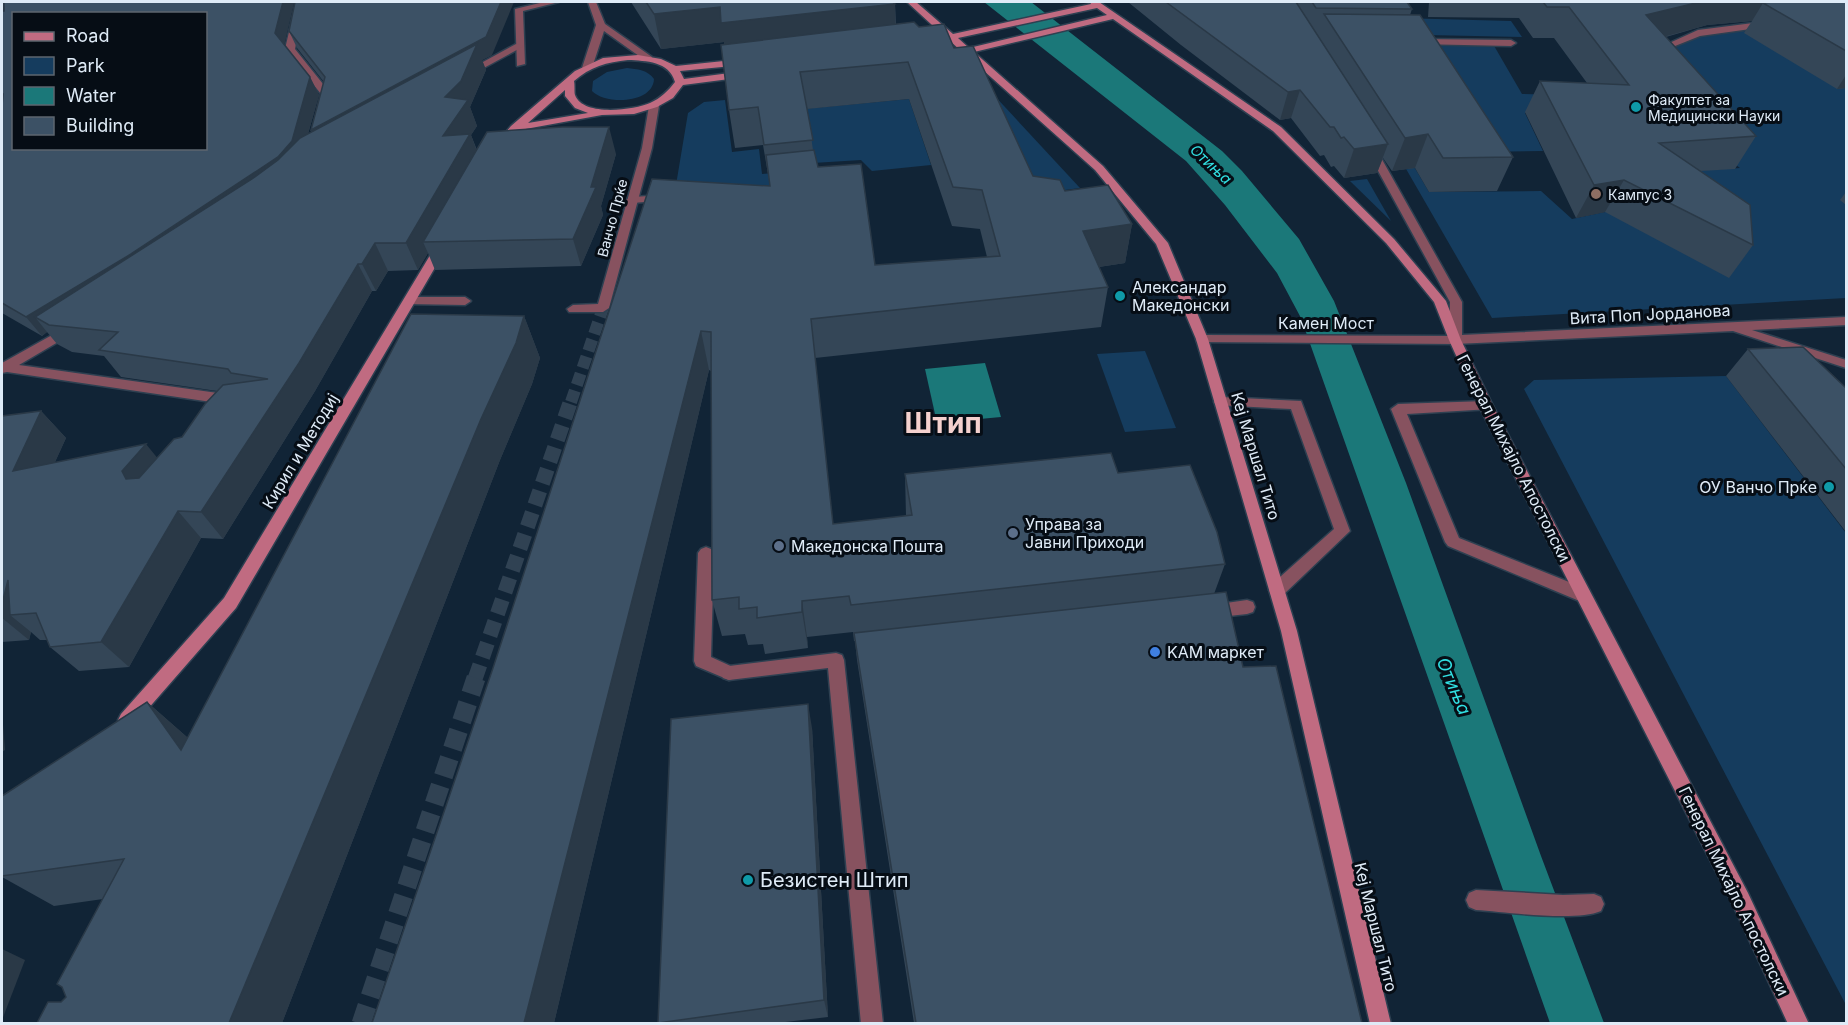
<svg xmlns="http://www.w3.org/2000/svg" width="1848" height="1025" font-family="Inter,sans-serif">
<rect width="100%" height="100%" fill="#112436"/>
<!-- green -->
<g fill="#153c5e">
<path d="M1324,16l187,5 11,16 -191,-4z"/>
<path d="M1846,16v282l-354,20 -113,-196 30,-78h84l29,50 75,2 -72,17 18,38 -137,2 23,39 112,-1 31,28 33,-7 87,-41 48,-3 -46,-35 -25,-88 29,-12z"/>
<path d="M627,68c10,1 21,2 27,11 -1,25 -49,26 -62,12l1,-10 14,-9z"/>
<path d="M991,92l89,96 -53,7z"/>
<path d="M909,99l22,66 -59,6 -11,-11 -48,3 -10,-54z"/>
<path d="M725,100l7,52 27,-3 3,25 46,-4 5,19 -138,2 13,-78 16,-11z"/>
<path d="M1367,179l24,42 -41,-40z"/>
<path d="M1145,351l31,77 -51,4 -28,-78z"/>
<path d="M1726,376l120,157v472l-322,-616 10,-9z"/>
</g>
<!-- water -->
<g fill="#1b7879">
<path d="M984,2h47l191,149 20,20 57,68 35,62 72,182 135,373 63,167h-54l-249,-705 -24,-45 -52,-68 -39,-44z"/>
<path d="M985,363l16,54 -64,6 -12,-54z"/>
</g>
<g fill="none" stroke-linecap="round" stroke-linejoin="round">
<!-- street-tunnel-far2 -->
<path stroke="#304253" stroke-width="12" stroke-dasharray="12 6" stroke-linecap="butt" d="M571,402l32,-94"/>
<!-- street-tunnel-far1 -->
<path stroke="#304253" stroke-width="15" stroke-dasharray="15 8" stroke-linecap="butt" d="M475,679l96,-279"/>
<!-- street-tunnel -->
<path stroke="#304253" stroke-width="19" stroke-dasharray="19 10" stroke-linecap="butt" d="M361,1024l115,-346"/>
<defs>
<g id="lane">
<path d="M544,2h15l-36,9 2,53 -8,2 -2,-57z"/>
<path d="M665,195l4,1v4l-37,3 -6,-3 6,-3z"/>
<path d="M410,297h55l6,4 -6,4 -59,-1 -2,-3 2,-3z"/>
<path d="M1221,397l80,4 49,130 -67,64 -6,1 -6,-1 -2,-5 2,-5 63,-56 -43,-120 -75,-4 -2,-3 2,-3z"/>
<path d="M1486,401l5,2 2,3 -2,3 -84,5 52,124 130,52 2,5 -2,5 -6,2 -6,-2 -129,-54 -3,-4 -54,-133 7,-5z"/>
<path d="M706,547l5,2 3,4 -3,104 24,11 2,5 -2,5 -6,2 -33,-14 -2,-5 4,-108 3,-4z"/>
</g>
<g id="street">
<path d="M296,2h8l-9,47 36,45 -4,15 -9,-2 3,-13 -36,-45z"/>
<path d="M588,2h8l9,22 47,33v4h-6l-42,-30 -12,37 -8,2 -2,-2 14,-43z"/>
<path d="M1769,21l3,1v4l-72,10 -30,12 -5,-3 33,-15z"/>
<path d="M1419,39l92,1 5,3 -5,3 -95,-2v-4z"/>
<path d="M516,44l8,2 -55,30 -8,-2z"/>
<path d="M654,103l5,3 -7,42 -43,160 -6,4h-34l-2,-3 6,-4 25,-1 44,-156 7,-42z"/>
<path d="M1370,144l5,3 87,155v33l384,-18v8l-94,5 94,30v8l-113,-37 -278,13 -258,-2 -1,-3 1,-3 5,-1 247,1 1,-34 -85,-155z"/>
<path d="M70,325l6,4 -1,3 -56,33 213,30 7,5 -7,5 -225,-33 -5,1v-10z"/>
<path d="M1247,600l6,2 2,5 -2,5 -6,2 -36,4 -6,-2 -2,-5 2,-5z"/>
<path d="M836,653l6,2 2,5 39,364h-22l-33,-356 -99,12 -6,-2 -2,-5 2,-5 6,-2z"/>
<path d="M1476,890l87,5 31,-1 7,3 3,7 -3,7c-26,11 -94,1 -125,-1l-7,-3 -3,-7 3,-7z"/>
</g>
<g id="secondary">
<path d="M907,2h9l37,32 138,-30 -1,-2h9l182,125 113,112 52,62 15,39 32,66 255,487 61,131h-21l-54,-117 -255,-501 -30,-66 -15,-38 -48,-59 -113,-112 -160,-112 -139,33 129,114 65,77 40,96 89,292 94,393h-21l-89,-393 -85,-292 -40,-95 -61,-74 -130,-116h-5v-4l-11,-10h-6l1,-4zM1097,8l10,7 -138,33 -11,-10z"/>
<path d="M638,55l23,4 15,7 67,-7 5,3 -5,3 -63,6 4,8 61,-8 5,3 -5,3 -62,8 -10,13 -16,9 -23,7 -32,1 -82,15 -17,18 -9,-2 17,-20 64,-55 28,-13zM628,60c18,1 41,1 47,22 -7,9 -14,16 -25,21 -16,7 -67,14 -75,-8 -1,-3 0,-10 -1,-14 16,-14 33,-19 54,-21zM565,90v6l10,12 13,5 -60,10z"/>
<path d="M441,243l6,4 -211,361 -103,118 -6,2 -6,-2 -3,-6 3,-6 103,-116 211,-351z"/>
</g>
</defs>
<!-- lane casing -->
<use href="#lane" stroke="#2e4051" stroke-width="3"/>
<!-- street casing -->
<use href="#street" stroke="#2e4051" stroke-width="3"/>
<!-- secondary casing -->
<use href="#secondary" stroke="#2e4051" stroke-width="3"/>
<!-- lane -->
<use href="#lane" fill="#87525f" fill-rule="evenodd"/>
<!-- street -->
<use href="#street" fill="#87525f" fill-rule="evenodd"/>
<!-- secondary -->
<use href="#secondary" fill="#c06b81" fill-rule="evenodd"/>
</g>
<!-- wall -->
<g fill="#344657" fill-rule="evenodd">
<path d="M2,2h292l-10,43 26,32 9,18 -11,39 3,-2 13,-50 -27,-34 -8,-17 203,24 -10,5 4,10 -16,37 7,19 -6,9 6,15 139,4 -15,52 2,9 -22,51 -146,4 -7,-17 -10,17 -30,1 -12,20h-4l-57,100 -92,148 -22,-1 -72,129 -50,4 -29,-24 -3,-7h-7l-9,-8 -2,8 -27,2v-226l39,-5 25,27 -11,24 102,-4 25,-21 35,-46 -96,-14 -17,-21 -32,-4 -15,-8 -10,-12 -5,4 -40,-23z"/>
<path d="M631,2h262l2,2 1,20 23,3 35,21 79,128 99,48 -7,39 -26,4 9,20 -7,40 -286,31 18,166 73,-8 -1,-42 213,-1 107,91 -11,30 29,73 119,356h-448l-57,-363 -2,-19h-1l-1,-9 -46,5 1,11 -43,6 -2,-10 -15,1 -3,-11 -23,2 -10,-36 -1,-229 -2,-1 -155,653h-182l398,-837 -7,-41 -28,3 -6,-38 -5,-68 -63,7zM909,99l43,127 28,3 7,28 -112,8 -57,-98 -5,-17 -6,-41z"/>
<path d="M1128,2h168l2,2v-2h109l5,7 -2,6 103,142 -16,34 -68,1 -14,-24 -23,3 -9,-13 -6,15 -33,5 -10,-12 -3,1 -7,-12 -4,1 -29,-38 -11,2 -99,-75z"/>
<path d="M1429,2h417v86l-9,1 -93,-56 8,-12 -45,4 -41,12 90,99 -21,33 -34,2 52,74 -24,33 -124,-66 -29,6 -51,-106 15,-31 47,2 -33,-45h-21l-14,-20 -91,-1z"/>
<path d="M1846,192v13l-6,-5z"/>
<path d="M524,316l16,42 -8,26 -32,76 -218,563h-245l24,-21 5,-5 37,-98 -49,7 -52,-29v-81l145,-94 41,36z"/>
<path d="M1748,349l98,39v144l-120,-156z"/>
<path d="M812,728l16,289 -51,6h-119z"/>
</g>
<!-- shaded-wall -->
<g fill="#2a3947">
<path d="M283,2h11l-11,48 -8,-17z"/>
<path d="M501,2h13l-22,53 -10,5 4,10 -16,37 7,19 -6,9 9,25 -57,82 5,11 -10,17 -12,-27 -87,-94 -8,-19z"/>
<path d="M1700,2h146l-83,1 -11,18 -45,4 -77,21 16,-31z"/>
<path d="M895,4l1,35 -170,19 -2,-16 -63,7 -7,-35 66,-7z"/>
<path d="M1846,75v13l-9,1z"/>
<path d="M310,77l9,18 -18,64 -266,158 12,15 -5,4 -16,-19z"/>
<path d="M1300,90l-9,28 -11,2 8,-28z"/>
<path d="M609,127l7,27 -15,52 2,9 -22,51 -8,-27 18,-52z"/>
<path d="M1428,134l-13,34 -23,3 13,-33z"/>
<path d="M1388,144l-11,29 -33,5 10,-29z"/>
<path d="M1624,180l-19,32 -29,6 18,-33z"/>
<path d="M1132,224l-7,39 -47,7 5,-39z"/>
<path d="M375,243l13,28 -12,20 -14,-27z"/>
<path d="M358,264l14,27 -57,100 -92,148 -22,-27z"/>
<path d="M524,316l16,42 -8,26 -32,76 -218,563h-53z"/>
<path d="M701,331l8,39 -155,653h-30z"/>
<path d="M41,411l25,27 -27,59 -26,-26z"/>
<path d="M146,444l22,27 -22,27 -20,-19 -4,-8z"/>
<path d="M178,511l23,27 -72,129 -28,-25z"/>
<path d="M8,580l2,35 21,17 -2,8 -27,-22v-14z"/>
<path d="M802,601l5,36 1,11 -6,-36z"/>
<path d="M147,702l41,36 -7,12z"/>
<path d="M808,704l4,24 16,289 -4,-17z"/>
<path d="M2,711l3,39 -3,2z"/>
<path d="M2,949l23,11 -23,60z"/>
</g>
<!-- building -->
<g fill="#3c5165" stroke="#2a3947" stroke-width="1.5" fill-rule="evenodd">
<path d="M4,2h279l-8,31 35,44 -18,64 -14,16 -147,97 -105,63 -24,-14v-197l1,-12h-1v-83h2zM14,14h192v134h-192z"/>
<path d="M295,2h206l-15,35 -175,93 14,-53 -36,-46z"/>
<path d="M646,2h247l2,2 -174,19 -1,-16 -66,7z"/>
<path d="M1166,2h130l92,142 -34,5 -10,-12 -3,1 -7,-11h-4l-30,-37 -12,2z"/>
<path d="M1312,2h95l5,7 -96,-1z"/>
<path d="M1543,2h157l-54,13 110,121 -97,7 91,62 3,40 -129,-65 -30,5 -54,-104 89,4 -60,-78h-22z"/>
<path d="M1773,2h73v49l-83,-48z"/>
<path d="M1324,14l96,1 93,142 -70,1 -15,-24 -23,4z"/>
<path d="M914,22l5,5 25,-3 10,24 19,-2 60,130 27,4 5,11 43,-6 24,39 -49,7 25,56 -297,32 22,205 79,-9 -7,-41 206,-21 7,20 72,-8 27,67 8,32 -374,41 -2,-9 -47,5v11l-45,6v-11l-18,2v-12l-27,3 -1,-268 -10,-1 -177,692h-152l121,-355 159,-489 118,7 -4,-31 48,-5 4,17 43,-3 14,101 125,-9 -18,-66 -29,-3 -45,-125 -108,10 13,68 -49,5 -6,-38 -29,3 -8,-65z"/>
<path d="M477,44l-16,37 -16,16 23,3 -25,36 27,-2 -64,109h-31l-13,21h-4l-59,99 -98,149 -23,-1 -77,131 -51,5 -14,-34 -26,2 -2,-35 -6,24v-188l39,-5 -28,60 133,-27 -24,27 4,8 13,-1 35,-39 8,-2 23,-33 18,-19 45,-6 -37,-6 -3,-4 -129,-19 19,-18 -69,-7 -14,-8 217,-138 26,-19 22,-22z"/>
<path d="M562,127h47l-18,60h5l-23,52 -150,3 64,-110z"/>
<path d="M411,314l113,2 -8,27 -35,76 -252,604h-192l11,-21h13l5,-5 -4,-10 -5,-3 67,-125 -122,17v-80l145,-94 34,48z"/>
<path d="M1803,347l43,41v81l-98,-120z"/>
<path d="M1226,592l17,75 33,-1 86,357h-446l-62,-390z"/>
<path d="M808,704l16,296 -166,23 13,-304z"/>
</g>
<!-- markers -->
<g fill="#0f9aa8" stroke="#060d15" stroke-width="2">
<circle cx="1636" cy="107" r="6"/>
<circle cx="1120" cy="296" r="6"/>
<circle cx="1829" cy="487" r="6"/>
<circle cx="748" cy="880" r="6"/>
</g>
<circle fill="#8d6e63" stroke="#060d15" stroke-width="2" cx="1596" cy="194" r="6"/>
<g fill="#5c6f8a" stroke="#060d15" stroke-width="2">
<circle cx="1013" cy="533" r="6"/>
<circle cx="779" cy="546" r="6"/>
</g>
<circle fill="#3f7fe0" stroke="#060d15" stroke-width="2" cx="1155" cy="652" r="6"/>
<g text-anchor="middle" dominant-baseline="central" stroke-width="6" stroke-linejoin="round" paint-order="stroke">
<!-- far-poi labels -->
<g font-size="14" fill="#dfebf7" stroke="#060d15" text-anchor="start">
<text x="1648" y="99">Факултет за<tspan x="1648" dy="16">Медицински Науки</tspan></text>
<text x="1608" y="194">Кампус 3</text>
</g>
<!-- far-street labels -->
<g font-size="14" fill="#dfebf7" stroke="#060d15">
<text transform="translate(612 218) rotate(-75)">Ванчо Прќе</text>
</g>
<!-- far-water labels -->
<g font-size="15" font-style="italic" fill="#31e0e2" stroke="#060d15">
<text transform="translate(1211 164) rotate(43)">Отиња</text>
</g>
<!-- poi labels -->
<g font-size="16" fill="#dfebf7" stroke="#060d15" text-anchor="start">
<text x="1132" y="287">Александар<tspan x="1132" dy="18">Македонски</tspan></text>
<text x="1817" y="487" text-anchor="end">ОУ Ванчо Прќе</text>
<text x="1025" y="524">Управа за<tspan x="1025" dy="18">Јавни Приходи</tspan></text>
<text x="791" y="546">Македонска Пошта</text>
<text x="1167" y="652">KAM маркет</text>
</g>
<!-- street labels -->
<g font-size="16" fill="#dfebf7" stroke="#060d15">
<text transform="translate(1650 314) rotate(-3)">Вита Поп Јорданова</text>
<text x="1326" y="323">Камен Мост</text>
<text transform="translate(300 451) rotate(-59)">Кирил и Методиј</text>
<text transform="translate(1256 456) rotate(73)">Кеј Маршал Тито</text>
<text transform="translate(1514 458) rotate(63)">Генерал Михајло Апостолски</text>
<text transform="translate(1734 891) rotate(64)">Генерал Михајло Апостолски</text>
<text transform="translate(1376 927) rotate(76)">Кеј Маршал Тито</text>
</g>
<!-- water labels -->
<g font-size="18" font-style="italic" fill="#31e0e2" stroke="#060d15">
<text transform="translate(1454 686) rotate(67)">Отиња</text>
</g>
<!-- near-poi labels -->
<g font-size="20" fill="#dfebf7" stroke="#060d15" text-anchor="start">
<text x="760" y="880">Безистен Штип</text>
</g>
<!-- town labels -->
<g font-size="28" font-weight="bold" fill="#f4d1ce" stroke="#060d15">
<text x="943" y="423">Штип</text>
</g>
</g>
<!-- border -->
<rect width="1848" height="1025" fill="none" stroke="#dfebf7" stroke-width="6"/>
<!-- legend -->
<rect x="12" y="12" width="195" height="138" fill="#060d15" stroke="#5d666f" stroke-width="1.5"/>
<rect x="24" y="32" width="30" height="9" fill="#c06b81" stroke="#5d666f" stroke-width="1.5"/>
<text x="66" y="42" font-size="18" fill="#dfebf7">Road</text>
<rect x="24" y="57" width="30" height="18" fill="#153c5e" stroke="#5d666f" stroke-width="1.5"/>
<text x="66" y="72" font-size="18" fill="#dfebf7">Park</text>
<rect x="24" y="87" width="30" height="18" fill="#1b7879" stroke="#5d666f" stroke-width="1.5"/>
<text x="66" y="102" font-size="18" fill="#dfebf7">Water</text>
<rect x="24" y="117" width="30" height="18" fill="#3c5165" stroke="#5d666f" stroke-width="1.5"/>
<text x="66" y="132" font-size="18" fill="#dfebf7">Building</text>
</svg>
